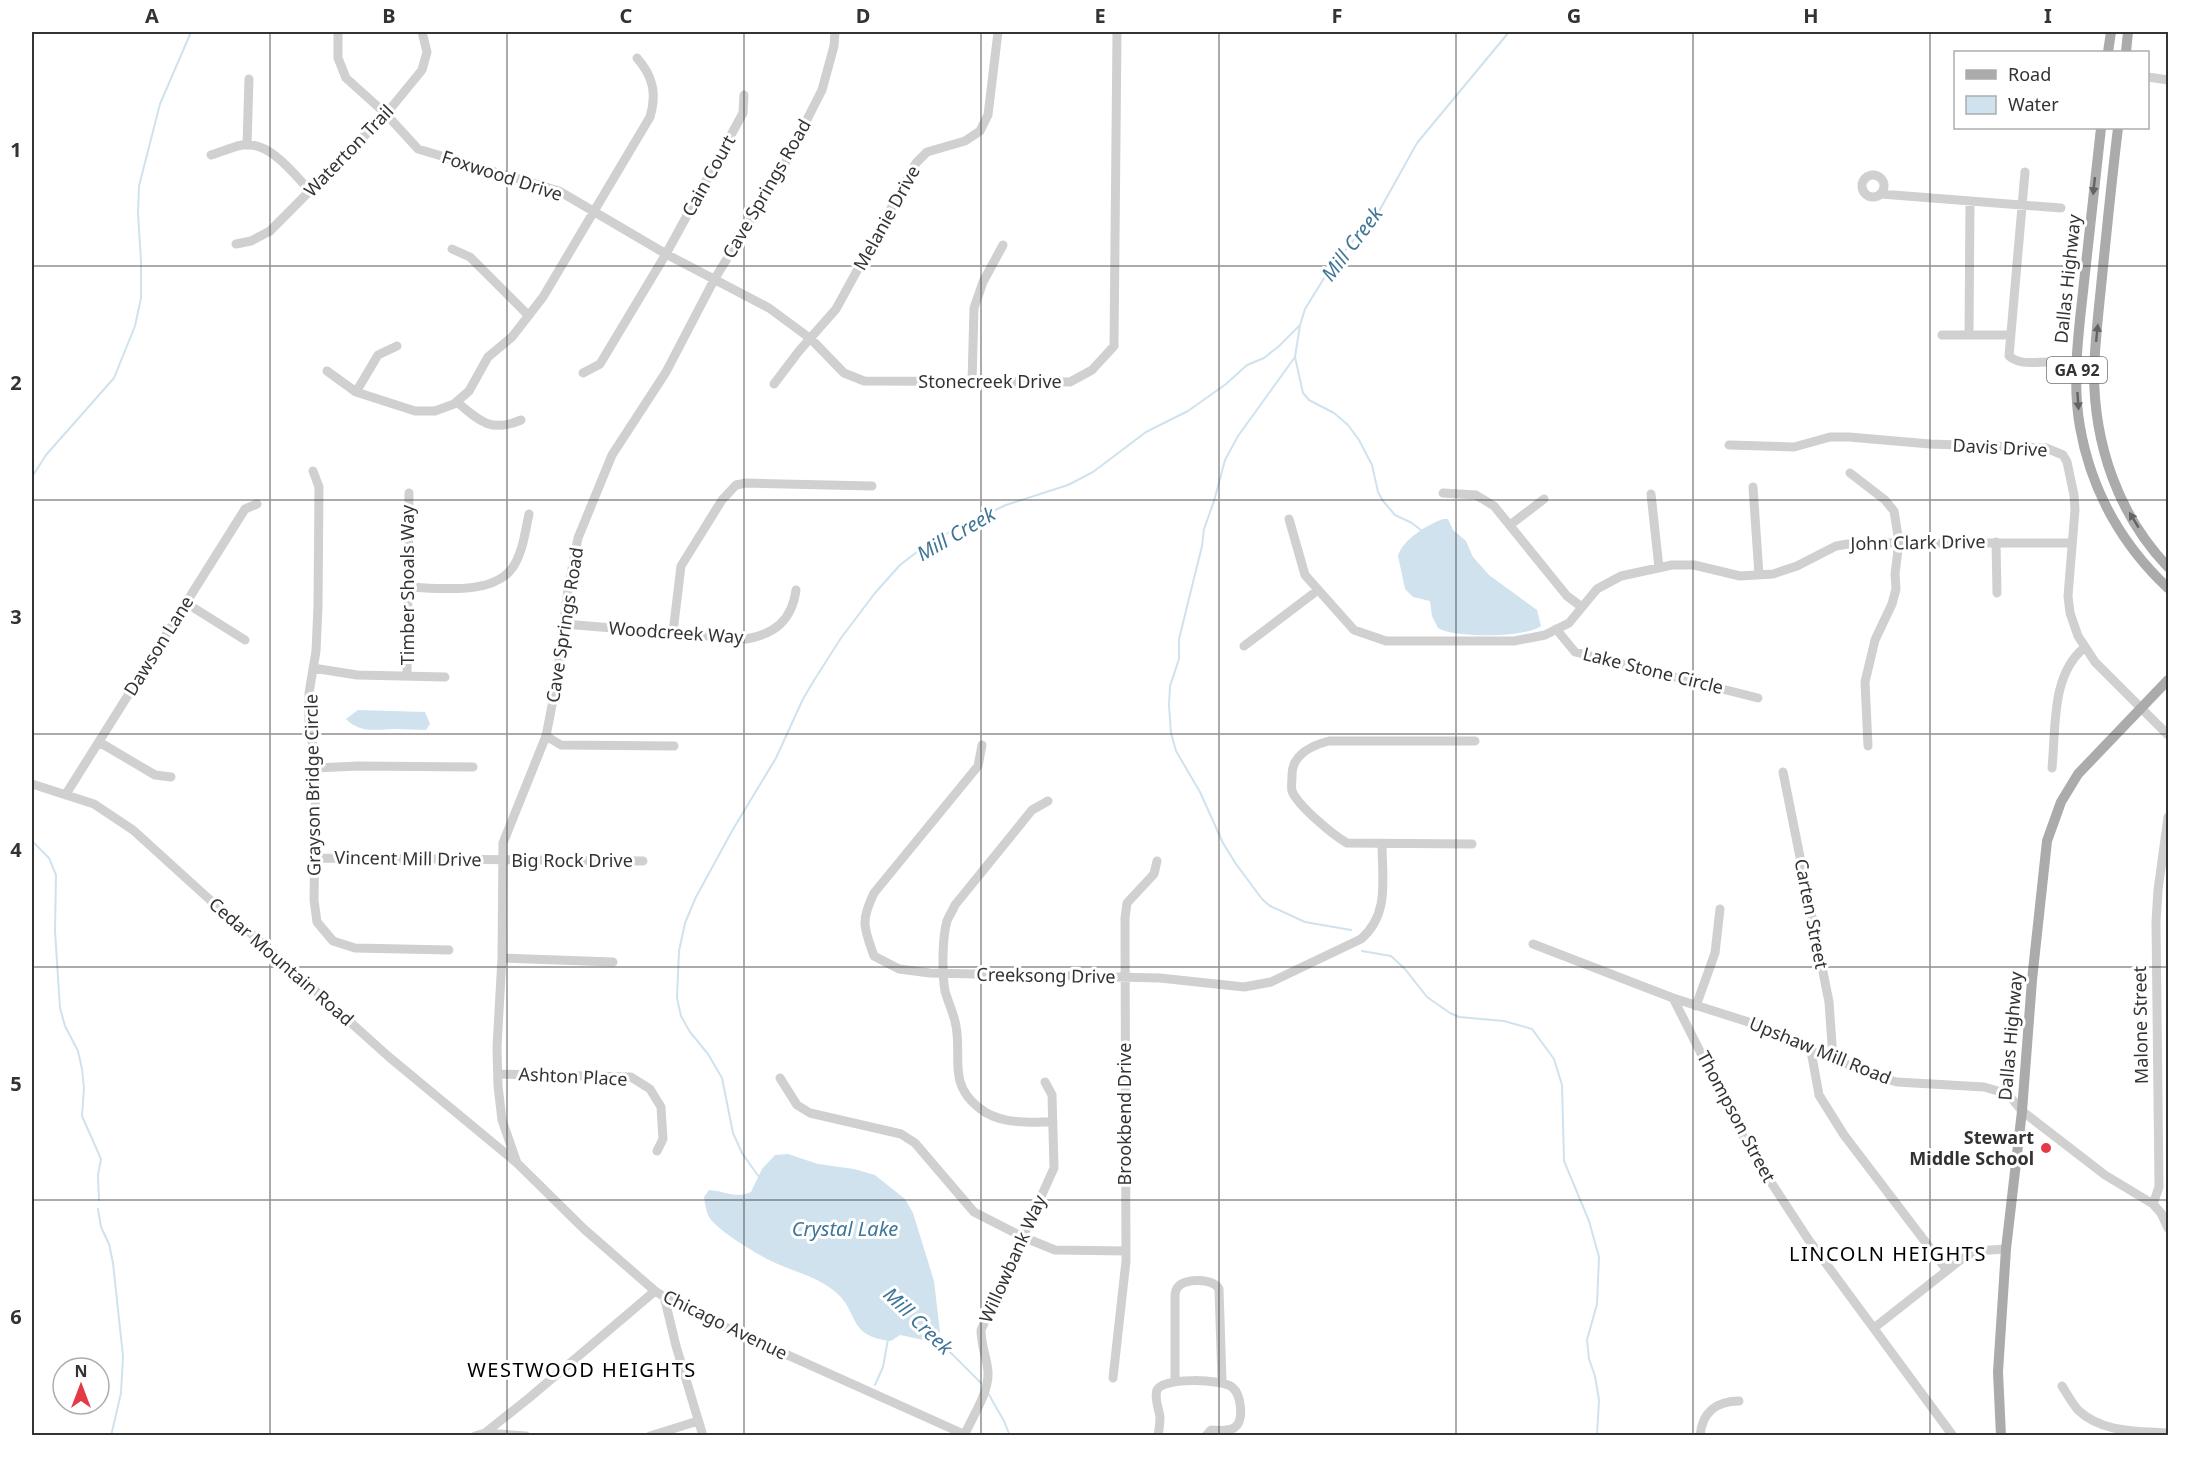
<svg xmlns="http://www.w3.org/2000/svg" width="2200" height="1467" viewBox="0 0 2200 1467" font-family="'Noto Sans',sans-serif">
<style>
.water{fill:#cfe2ee}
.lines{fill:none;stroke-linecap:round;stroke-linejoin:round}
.stream{stroke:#cfe2ee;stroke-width:2}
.minor{stroke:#d0d0d0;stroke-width:9}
.major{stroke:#ababab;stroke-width:10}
.oneway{fill:#636363}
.grid{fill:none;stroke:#333;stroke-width:1.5;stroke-opacity:0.55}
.poi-dot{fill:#e63946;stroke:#fff;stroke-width:2}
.labels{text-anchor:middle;stroke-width:6;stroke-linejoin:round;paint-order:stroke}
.shield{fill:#fff;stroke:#707070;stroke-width:1.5}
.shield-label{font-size:16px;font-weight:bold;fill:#333}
.street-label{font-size:18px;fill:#333;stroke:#fff}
.poi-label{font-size:18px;font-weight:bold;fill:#333;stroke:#fff;text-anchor:end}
.water-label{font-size:20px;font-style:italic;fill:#3f7597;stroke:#fff}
.neighbourhood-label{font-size:20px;letter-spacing:1.5px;fill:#000;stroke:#fff}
.neatline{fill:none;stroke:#333;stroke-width:2}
.grid-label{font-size:20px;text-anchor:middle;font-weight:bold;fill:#333}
</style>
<rect width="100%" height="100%" fill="#fff"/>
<path class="water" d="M1443 519H1448L1453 530 1466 541 1473 557 1489 575 1537 610 1541 626C1526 638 1453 638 1438 628L1432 616 1430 601 1413 597 1405 589 1398 556C1403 539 1427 525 1443 519Z
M358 710 425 712 430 724 426 730C416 730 406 729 396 729 377 729 360 734 346 719Z
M788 1154 818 1164 854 1169 875 1175 905 1199 913 1213 934 1281 940 1332 933 1342 900 1335 891 1341C845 1336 861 1311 833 1290 814 1275 791 1271 771 1261 757 1254 714 1229 708 1215 706 1210 705 1203 704 1197L709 1190C725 1191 736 1199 751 1192L762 1169 775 1155Z"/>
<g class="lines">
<path class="stream" d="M1295 357 1238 436 1225 460 1214 501 1204 529 1202 546 1179 639V659L1170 686 1169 705 1171 733 1176 751 1200 792 1223 843 1236 864 1262 899 1270 906 1305 922 1351 930
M32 477 46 455 114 378 135 326 141 298V261L138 214 139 186 160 104 191 32
M1422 531 1412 523 1395 515 1383 501 1378 492 1372 465 1359 440 1348 425 1334 413 1309 400 1303 393 1295 357 1300 325 1305 309 1326 275 1366 224 1378 213 1417 143 1509 32
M32 841 49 858 56 875 55 931 60 1008 65 1026 78 1051 82 1069 84 1088 82 1116 101 1159 98 1175 99 1200
M1362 951 1391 956 1405 969 1427 997 1450 1013 1459 1017 1504 1021 1532 1029 1554 1059 1562 1085 1564 1161 1589 1221 1599 1257 1597 1304 1587 1340 1589 1359 1595 1376 1599 1400 1597 1436
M759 1177 742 1153 733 1133 722 1078 708 1054 690 1032 681 1016 677 998 679 951 685 923 696 897 732 831 776 758 803 699 813 682 841 638 875 593 900 565 922 548 955 529 1006 505 1068 485 1093 472 1146 432 1188 411 1226 384 1247 365 1264 358 1279 346 1300 325
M98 1209 101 1227 109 1244 113 1263 123 1356 121 1393 111 1436
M935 1337 981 1383
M875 1385 883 1367 888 1339
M988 1393 1004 1421 1010 1436"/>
<path class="minor" d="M338 32V58L346 78 386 114 418 149 559 191 666 254 769 308 811 339 844 373 864 381 1070 382 1092 370 1114 346 1117 32
M2148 77 2168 80
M247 145 249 79
M211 155C221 152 232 147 242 145 270 141 293 173 310 191
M2025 172 2009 356C2028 373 2063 348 2077 377
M1862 186a11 11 0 1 1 22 0a11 11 0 1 1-22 0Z
M1881 194 2061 208
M236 244 251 241 270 231 386 114 422 70 427 52 422 32
M452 249 470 257 528 315
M1942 335H2010
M1969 335 1970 201
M327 371 356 392 415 411H435L454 404 469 391 488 357 512 337 543 297 650 117C657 94 653 76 637 58
M583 373 600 364 666 254 743 113 744 95
M972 382 974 308 983 282 1003 245
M774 384 799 351 836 309 916 163 927 152 965 141 980 131 988 115 998 32
M356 392 378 355 397 346
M457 402C479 421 491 433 521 420
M1729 445 1794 447 1830 437H1849L1930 444 2046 448 2063 455 2067 462 2074 495 2075 510 2068 596 2070 613 2078 636 2095 662 2168 735
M313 471 319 487 318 606 316 651 309 693V721L316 768 314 900 317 922 333 941 355 948 449 950
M1850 473 1885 500 1894 511 1899 542 1895 574 1896 589 1892 604 1875 640 1865 682 1868 746
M1753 487 1759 575
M1443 493 1476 495 1494 506 1567 596 1582 607
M1651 494 1659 568
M1289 519 1305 575 1354 630 1386 641H1514L1545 635 1569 623 1597 589 1621 576 1672 565H1694L1740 576 1773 574 1797 566 1836 546 1854 543H2071
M1510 525 1544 499
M1996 542 1997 593
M408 587C439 588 494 596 513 567 523 552 525 532 529 514
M186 603 245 640
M564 624 746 639C775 634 792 620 796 590
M1556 629 1575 652 1758 698
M673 632 681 566 722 500 736 485 746 483 872 486
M1244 646 1318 590
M313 668 357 675 445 677
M407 676 409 493
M546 736 561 745 674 746
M99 742 155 775 171 777
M982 745 978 766 874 893C860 922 864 928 874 956L899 969 930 973 1160 978 1244 987 1271 982 1361 939C1390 914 1382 879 1382 844
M316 768 358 766 473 767
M2052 768C2056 728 2051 675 2084 648
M1783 772 1829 1002 1833 1058
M32 784 94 804 133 830 209 899 260 941 389 1057 517 1163 584 1229 655 1291 676 1304 714 1322 968 1436
M66 794 245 509 257 504
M1048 801 1032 810 955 905C953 910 949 916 947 921 942 938 942 974 945 991 948 1002 954 1014 956 1026 962 1057 948 1083 978 1107 999 1125 1027 1122 1053 1122
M1472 844 1347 843C1333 835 1298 806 1292 791 1291 787 1292 781 1292 777 1291 755 1310 746 1329 741H1475
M316 858 643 861
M1533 944 1673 998 1761 1026 1811 1051 1833 1058 1871 1075 1897 1082 1984 1087 2008 1094 2022 1111 2105 1175 2153 1204 2161 1213 2168 1228
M502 958 613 962
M1673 998 1750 1150 1808 1239 1953 1436
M1696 1006 1715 953 1720 909
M1811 1051 1819 1095 1844 1135 1946 1269
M498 1074 631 1077 650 1089 661 1107 663 1139 657 1151
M780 1078 797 1105 810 1113 901 1134 915 1143 974 1212 1023 1237 1055 1250 1126 1251
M517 1163 502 1120 498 1086 497 1047 502 958 503 843 546 736 556 685 568 589 578 538 612 455 666 372 714 280 784 165 822 90 834 46 835 32
M2153 1204 2159 1187 2156 922 2158 890 2168 817
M664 1296 676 1346 703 1436
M1874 1328 1959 1261 1975 1251 2006 1249
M1113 1378 1126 1261 1125 918 1127 903 1154 874 1157 861
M1175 1381V1297C1175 1294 1176 1289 1178 1287 1184 1278 1213 1278 1219 1289L1222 1381
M2062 1386C2067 1394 2072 1403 2078 1410 2102 1433 2138 1431 2168 1433
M485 1433 526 1436
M965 1434C973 1415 989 1393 988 1372 987 1358 981 1346 981 1330L1054 1168 1052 1095 1045 1082
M475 1436 485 1433 529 1398 655 1291
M650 1436 698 1421
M1158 1436C1159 1430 1160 1423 1160 1417 1159 1409 1154 1398 1157 1390 1163 1377 1222 1379 1232 1387 1241 1394 1245 1421 1234 1428 1227 1432 1218 1430 1211 1430L1206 1436
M1700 1436C1702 1412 1717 1401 1739 1401"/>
<path class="major" d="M2108 52 2111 32
M2126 52 2128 32
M2101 128C2096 176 2090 224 2085 273 2080 323 2071 377 2080 427 2091 490 2122 545 2168 588
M2118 128C2112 177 2107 227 2102 277 2099 308 2095 340 2094 372 2094 444 2118 515 2168 567
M2001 1436 1998 1372 2006 1249 2022 1111 2032 980 2047 841 2061 802 2078 774 2168 680"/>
</g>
<defs><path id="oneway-solid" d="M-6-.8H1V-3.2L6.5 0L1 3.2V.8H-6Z" transform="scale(1.5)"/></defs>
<g class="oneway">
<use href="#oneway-solid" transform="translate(2094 186) rotate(96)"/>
<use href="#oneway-solid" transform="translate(2097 333) rotate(-84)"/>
<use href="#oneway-solid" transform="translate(2078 401) rotate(86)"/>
<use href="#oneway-solid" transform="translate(2134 520) rotate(-121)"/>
</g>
<path class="grid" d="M270 32V1436M507 32V1436M744 32V1436M981 32V1436M1219 32V1436M1456 32V1436M1693 32V1436M1930 32V1436M32 266H2168M32 500H2168M32 734H2168M32 967H2168M32 1200H2168"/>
<circle class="poi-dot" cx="2046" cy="1148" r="6"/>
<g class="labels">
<rect class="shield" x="2047" y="357" width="60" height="26" rx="4.5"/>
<g class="shield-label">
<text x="2077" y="376">GA 92</text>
</g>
<g class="street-label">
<text transform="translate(349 151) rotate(-46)" y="6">Waterton Trail</text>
<text transform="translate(502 176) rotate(18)" y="6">Foxwood Drive</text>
<text transform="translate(709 176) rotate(-61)" y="6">Cain Court</text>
<text transform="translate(767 189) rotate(-60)" y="6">Cave Springs Road</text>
<text transform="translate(887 218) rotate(-61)" y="6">Melanie Drive</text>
<text transform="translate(2068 279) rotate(-84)" y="6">Dallas Highway</text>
<text x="990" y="388">Stonecreek Drive</text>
<text transform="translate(2000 448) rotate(3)" y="6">Davis Drive</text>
<text transform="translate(1918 543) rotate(-1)" y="6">John Clark Drive</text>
<text transform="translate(408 585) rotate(-90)" y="6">Timber Shoals Way</text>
<text transform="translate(565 625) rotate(-81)" y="6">Cave Springs Road</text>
<text transform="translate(676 633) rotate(4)" y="6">Woodcreek Way</text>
<text transform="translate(159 646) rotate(-58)" y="6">Dawson Lane</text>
<text transform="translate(1653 671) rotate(14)" y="6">Lake Stone Circle</text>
<text transform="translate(313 785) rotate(-91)" y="6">Grayson Bridge Circle</text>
<text transform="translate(408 859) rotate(1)" y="6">Vincent Mill Drive</text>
<text x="572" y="867">Big Rock Drive</text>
<text transform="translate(1811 914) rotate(79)" y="6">Carten Street</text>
<text transform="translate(281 962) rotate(41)" y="6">Cedar Mountain Road</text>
<text transform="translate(1046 976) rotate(1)" y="6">Creeksong Drive</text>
<text transform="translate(2141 1025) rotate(-91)" y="6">Malone Street</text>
<text transform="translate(2011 1036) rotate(-85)" y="6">Dallas Highway</text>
<text transform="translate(1820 1051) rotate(22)" y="6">Upshaw Mill Road</text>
<text transform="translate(573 1077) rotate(3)" y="6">Ashton Place</text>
<text transform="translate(1125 1114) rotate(-90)" y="6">Brookbend Drive</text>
<text transform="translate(1736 1117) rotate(62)" y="6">Thompson Street</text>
<text transform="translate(1013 1259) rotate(-66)" y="6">Willowbank Way</text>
<text transform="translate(725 1325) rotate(26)" y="6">Chicago Avenue</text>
</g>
<g class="poi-label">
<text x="2034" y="1144">Stewart<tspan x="2034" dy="21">Middle School</tspan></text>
</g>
<g class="water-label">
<text transform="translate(1352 244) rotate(-53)" y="7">Mill Creek</text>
<text transform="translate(956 534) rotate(-30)" y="7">Mill Creek</text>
<text x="845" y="1236">Crystal Lake</text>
<text transform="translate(918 1321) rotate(44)" y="7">Mill Creek</text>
</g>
<g class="neighbourhood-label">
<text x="1888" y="1261">LINCOLN HEIGHTS</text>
<text x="582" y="1377">WESTWOOD HEIGHTS</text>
</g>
</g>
<rect width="2200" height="1467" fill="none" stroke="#ffffff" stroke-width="66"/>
<rect x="1954" y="51" width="195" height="78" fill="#ffffff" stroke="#adadad" stroke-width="1.5"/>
<rect x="1966" y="70" width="30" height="9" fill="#ababab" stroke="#adadad" stroke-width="1.5"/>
<text x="2008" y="81" font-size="18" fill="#333333">Road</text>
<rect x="1966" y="96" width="30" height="18" fill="#cfe2ee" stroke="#adadad" stroke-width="1.5"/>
<text x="2008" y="111" font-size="18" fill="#333333">Water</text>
<g transform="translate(81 1386)"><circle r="28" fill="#ffffff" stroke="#adadad" stroke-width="1.5"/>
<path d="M0-4.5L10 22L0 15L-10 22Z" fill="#e63946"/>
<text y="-9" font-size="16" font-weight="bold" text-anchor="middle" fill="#333333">N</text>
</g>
<rect x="33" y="33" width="2134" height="1401" class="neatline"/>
<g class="grid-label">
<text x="152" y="23">A</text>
<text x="389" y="23">B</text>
<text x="626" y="23">C</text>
<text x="863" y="23">D</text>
<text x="1100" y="23">E</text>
<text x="1337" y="23">F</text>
<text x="1574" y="23">G</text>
<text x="1811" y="23">H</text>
<text x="2048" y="23">I</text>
<text x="16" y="157">1</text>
<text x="16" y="390">2</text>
<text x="16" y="624">3</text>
<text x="16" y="857">4</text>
<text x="16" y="1091">5</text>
<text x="16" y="1324">6</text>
</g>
</svg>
